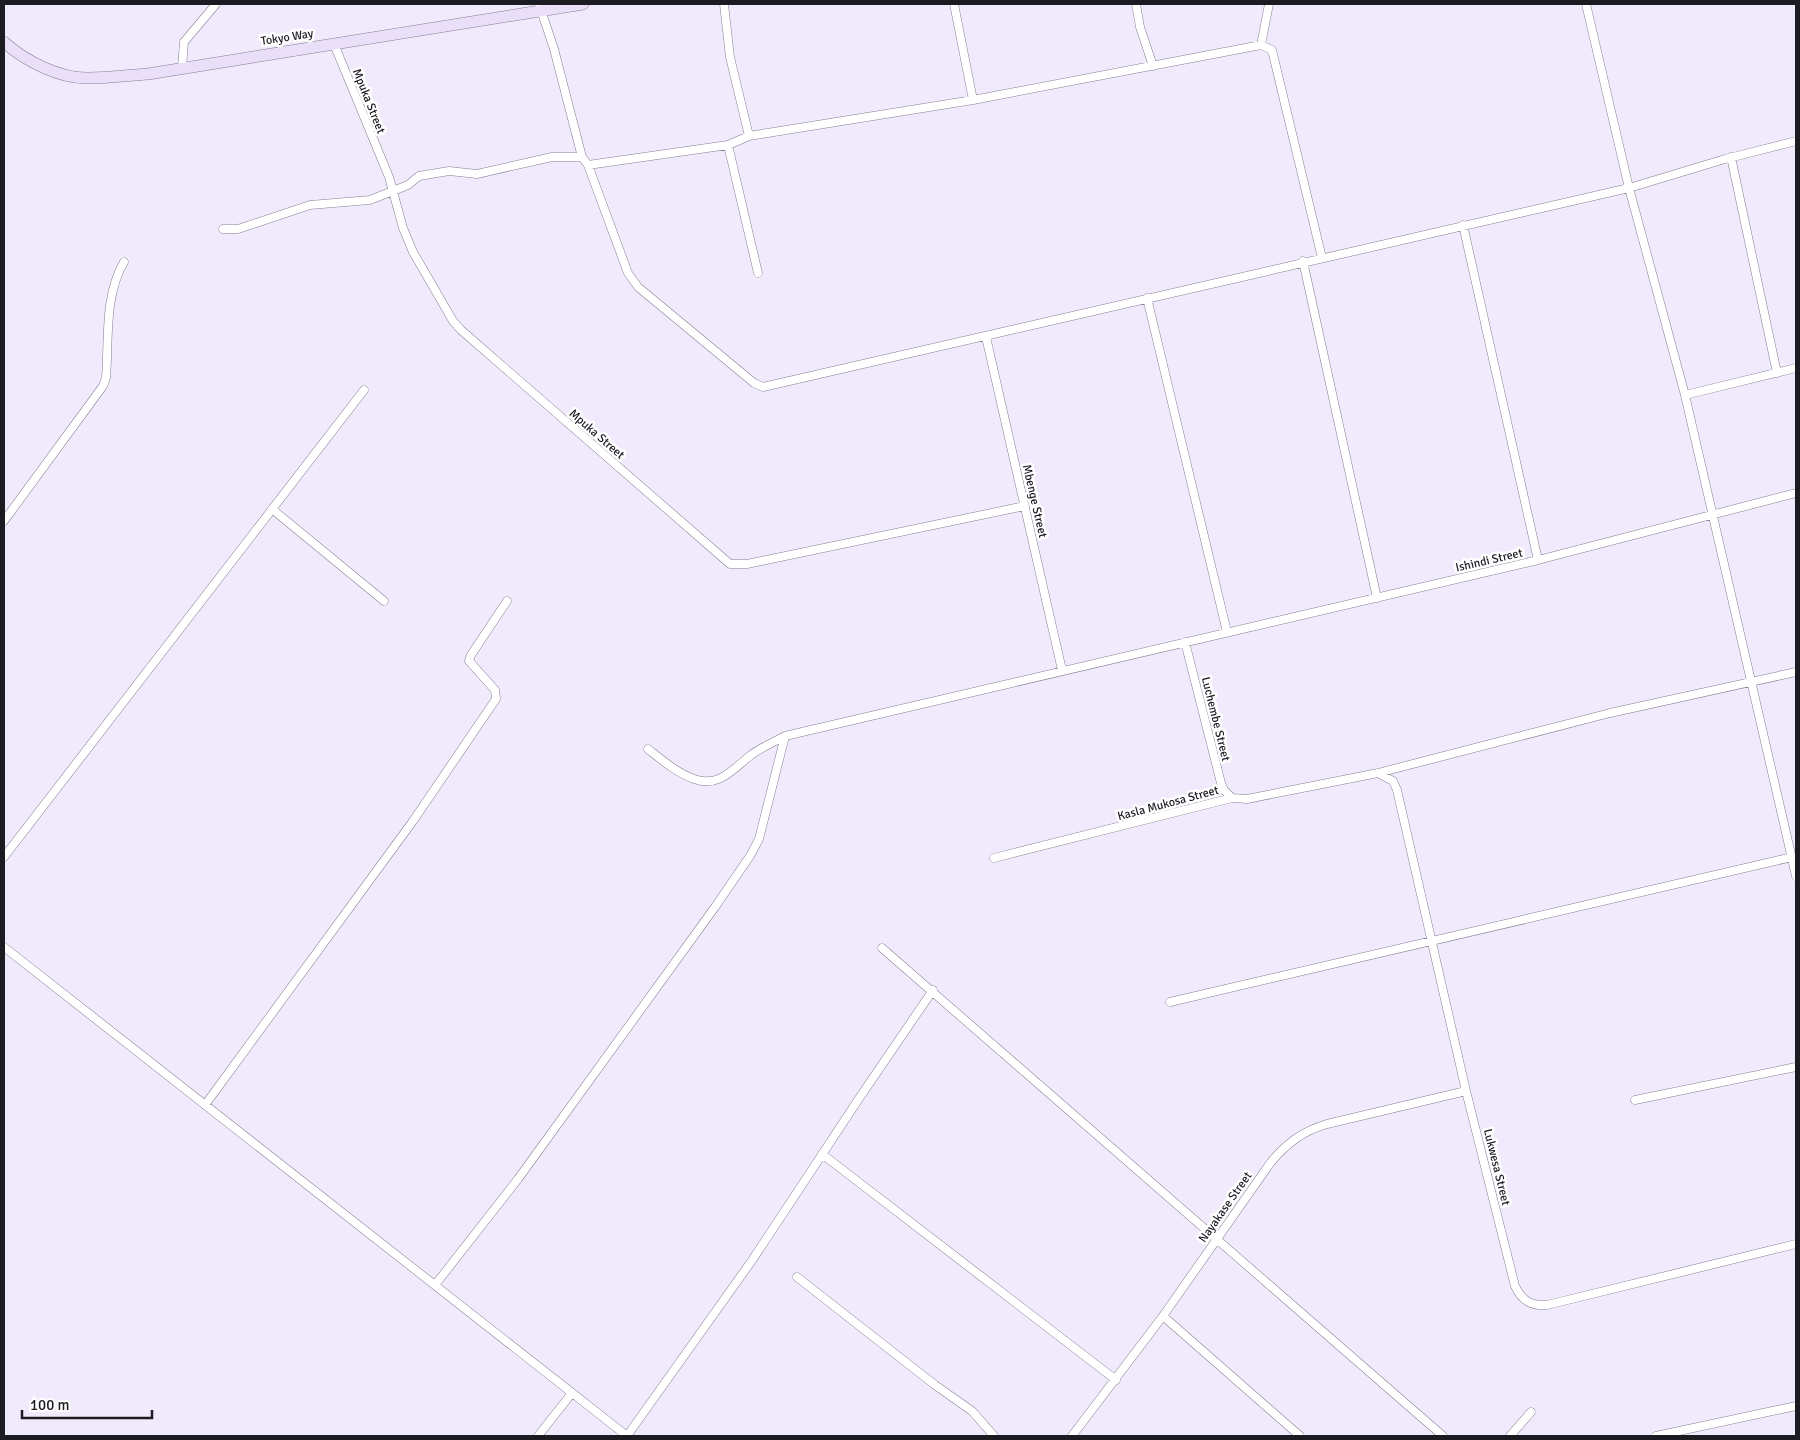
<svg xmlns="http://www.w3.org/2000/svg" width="1800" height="1440" viewBox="0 0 1800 1440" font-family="Signika,sans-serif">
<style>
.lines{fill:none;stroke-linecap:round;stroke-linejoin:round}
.street-casing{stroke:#847e8f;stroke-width:9}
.secondary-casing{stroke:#847e8f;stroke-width:12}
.street{stroke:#fff;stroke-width:8}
.secondary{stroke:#eadff9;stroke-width:11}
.labels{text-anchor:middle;stroke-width:5;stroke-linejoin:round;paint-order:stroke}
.street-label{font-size:12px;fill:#1d1b22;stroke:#fff}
</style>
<rect width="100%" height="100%" fill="#f1eafd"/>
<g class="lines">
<defs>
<path id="street" d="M539 4 554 49 582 157 588 165 628 273 638 287 754 383 763 387 1629 188 1725 159 1796 141
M724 4 730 57 749 136
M954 4 973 100
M1136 4 1140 27 1153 66
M1586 4 1629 188 1685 395 1796 876
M334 44 389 177 403 228 413 252 453 321 461 330 730 564H747L1025 506
M1261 45 1269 4
M182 68 184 42 216 4
M728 145 758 273
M1731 157 1777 373
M588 165 728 145 749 136 973 100 1261 45 1272 50 1322 258
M1463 225 1538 560
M223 229H238L310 205 370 200 408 185 419 176 449 171 477 174 552 157H582
M1303 261 1377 598
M1147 298 1227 632
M986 337 1062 670
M1685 395 1796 368
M272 509 384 601
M4 521 103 386 106 378C109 340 104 296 124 262
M1185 642 1221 783 1224 790 1232 798
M648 749C662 760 677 773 694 779 719 788 733 769 751 755 762 747 774 742 785 736
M1378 773 1393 781 1397 790 1466 1091 1515 1286C1522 1301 1531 1306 1547 1305L1796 1244
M4 857 364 390
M994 858 1232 798 1247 799 1378 773 1610 713 1796 672
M4 947 627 1436
M882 948 1443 1436
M1170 1002 1792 857
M1635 1100 1796 1067
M205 1105 413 821 496 699 495 690 469 661 471 655 507 601
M822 1154 1116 1380
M797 1277 935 1385 972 1411 994 1436
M435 1285 518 1179 715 907 750 856 759 839 785 736 1538 560 1796 493
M1163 1316 1300 1436
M538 1436 572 1393
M627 1436 753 1259 860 1097 933 990
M1072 1436 1163 1316 1271 1162C1287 1143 1303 1131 1327 1124L1466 1091
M1510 1436 1531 1412
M1656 1436 1796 1406"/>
<path id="secondary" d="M4 42C25 61 60 79 89 78 109 78 129 75 148 74L583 4"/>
</defs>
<use href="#street" class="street-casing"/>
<use href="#secondary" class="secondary-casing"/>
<use href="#street" class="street"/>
<use href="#secondary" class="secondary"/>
</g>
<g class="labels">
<g class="street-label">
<text transform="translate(287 37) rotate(-9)" y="4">Tokyo Way</text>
<text transform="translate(369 101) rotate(68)" y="4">Mpuka Street</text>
<text transform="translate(597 434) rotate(41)" y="4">Mpuka Street</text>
<text transform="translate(1035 501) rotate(77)" y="4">Mbenge Street</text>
<text transform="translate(1489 560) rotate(-13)" y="4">Ishindi Street</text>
<text transform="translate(1216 719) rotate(76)" y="4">Luchembe Street</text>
<text transform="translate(1168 803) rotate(-15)" y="4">Kasla Mukosa Street</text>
<text transform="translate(1497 1167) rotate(76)" y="4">Lukwesa Street</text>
<text transform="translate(1225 1207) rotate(-55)" y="4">Nayakase Street</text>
</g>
</g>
<rect width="1800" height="1440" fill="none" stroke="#1d1b22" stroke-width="10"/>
<path d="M22 1410v8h130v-8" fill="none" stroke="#1d1b22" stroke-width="2.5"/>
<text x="30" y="1410" font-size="15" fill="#1d1b22" stroke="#ffffff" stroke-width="4" paint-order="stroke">100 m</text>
</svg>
